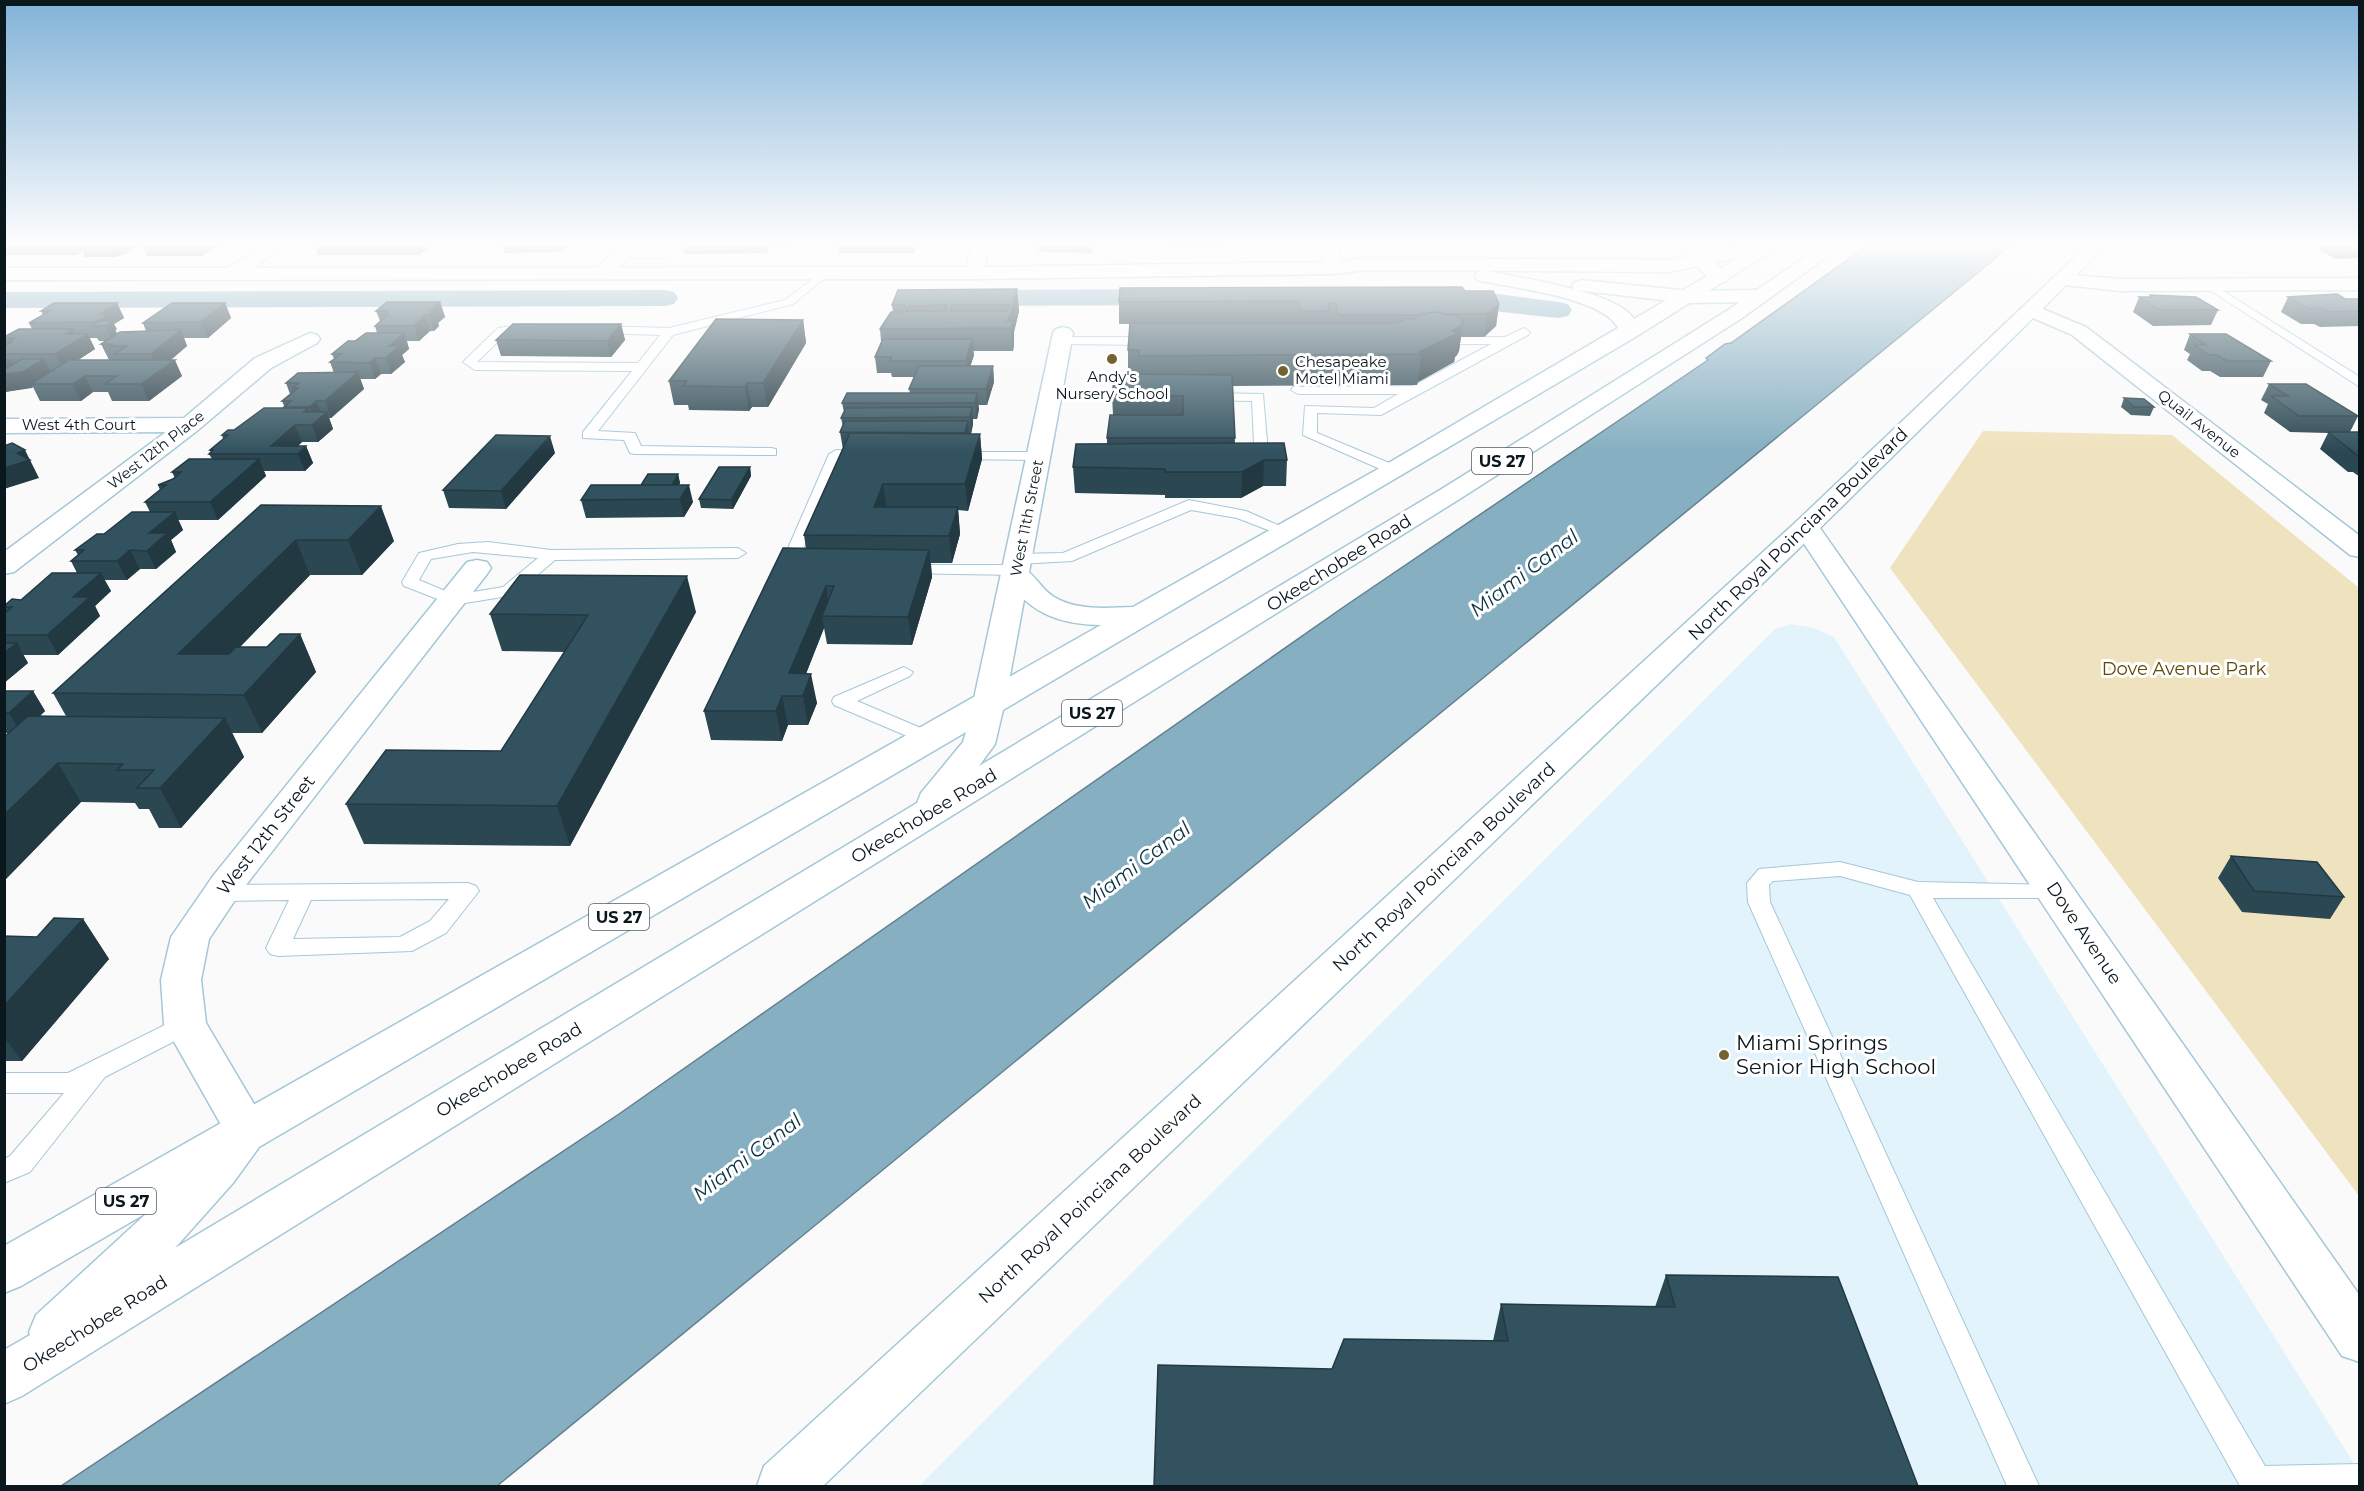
<svg xmlns="http://www.w3.org/2000/svg" width="2364" height="1491" viewBox="0 0 2364 1491" font-family="Montserrat,sans-serif">
<style>
.built{fill:#e2f3fb}
.green{fill:#efe2be}
.water{fill:#86afc1;stroke:#618190;stroke-width:1.5}
.lines{fill:none;stroke-linecap:round;stroke-linejoin:round}
.canal{fill:#86afc1;fill-rule:evenodd}
.lane-casing{stroke:#a4c7d7;stroke-width:2}
.street-casing{stroke:#a4c7d7;stroke-width:3}
.secondary-casing{stroke:#a4c7d7;stroke-width:3}
.primary-casing{stroke:#a4c7d7;stroke-width:3}
.highway-casing{stroke:#a4c7d7;stroke-width:3}
.lane{fill:#fff;fill-rule:evenodd}
.street{fill:#fff;fill-rule:evenodd}
.secondary{fill:#fff;fill-rule:evenodd}
.primary{fill:#fff;fill-rule:evenodd}
.highway{fill:#fff;fill-rule:evenodd}
.wall{fill:#2b4752;fill-rule:evenodd}
.shaded-wall{fill:#233942}
.building{fill:#32525f;stroke:#233942;stroke-width:1.5;fill-rule:evenodd}
.poi-dot{fill:#746331;stroke:#fff;stroke-width:2}
.labels{text-anchor:middle;stroke-width:6;stroke-linejoin:round;paint-order:stroke}
.far-poi-label{font-size:15px;fill:#0a171d;stroke:#fff;text-anchor:start}
.far-street-label{font-size:15px;fill:#0a171d;stroke:#fff}
.shield{fill:#fff;stroke:#545d61;stroke-width:1.5}
.shield-label{font-size:16px;font-weight:bold;fill:#0a171d}
.street-label{font-size:18px;fill:#0a171d;stroke:#fff}
.park-label{font-size:18px;fill:#5b4907;stroke:#fff}
.water-label{font-size:20px;font-style:italic;fill:#0c3240;stroke:#fff}
.near-poi-label{font-size:21px;fill:#0a171d;stroke:#fff;text-anchor:start}
</style>
<rect width="100%" height="100%" fill="#fafafa"/>
<path class="built" d="M1791 624 1814 628 1834 637 2360 1473 2359 1486H919L1775 629Z"/>
<path class="green" d="M1983 431 2172 435 2359 588V1196L1890 568Z"/>
<path class="water" d="M1871 243H2014L497 1486H61L619 1114 1345 606 1708 360 1706 358 1725 344 1731 343Z"/>
<g class="lines">
<path class="canal" d="M1180 289 1189 291 1193 297 1189 303 1180 305 955 306 946 304 942 298 946 292 955 290Z
M665 290 674 292 678 298 674 304 665 306 4 308V292Z
M1435 290 1483 292 1558 302 1568 304 1572 310 1568 316 1558 318 1426 304 1422 298 1426 292Z"/>
<defs>
<path id="lane" d="M672 243H683L668 258H621L616 255 621 252H665Z
M1279 243 1274 246 1164 247 1159 244Z
M824 270 828 271V275L793 304 673 335 598 431 635 433 641 446 771 448 776 449V455L635 454 630 453 624 440 583 438V432L632 371 475 370 463 362 498 328 531 324 537 328 535 331 506 334 477 362 638 363 660 335 597 333 593 332V326L669 328 785 300Z
M2209 282 2360 377V387L2205 287 2203 285Z
M1524 328 1530 332 1528 335 1381 415 1317 413V433L1399 467 1401 470 1399 473H1389L1303 435 1305 406 1374 408 1398 394H1298L1291 390 1293 387 1413 386 1491 344H1433L1427 340 1429 337H1505Z
M1062 337H1155L1161 341 1155 345 1058 344 1056 341Z
M1051 391 1138 392 1145 396 1138 400 1046 398 1044 395Z
M1207 393 1263 394 1269 465 1267 468 1262 469 1255 465 1252 401 1202 400V394Z
M836 450 865 451 872 455 865 459 841 458 796 566 798 569 790 574 781 572 779 569 829 454Z
M954 452H1039L1046 456 1039 460 949 459 947 456 949 453Z
M1189 500 1246 511 1294 532 1286 537 1237 518 1191 510 1072 561 1019 564 1011 559 1019 554 1063 553Z
M488 542 551 550 738 548 746 553 738 558 555 560 514 595 453 605 404 586 402 582 419 553 458 544ZM473 552 538 558 503 587 455 595 419 580 431 559Z
M906 565H1016L1024 570 1016 575 900 573 898 570Z
M904 667 913 672 910 676 857 701 935 734 938 738 935 742H921L834 705 832 701 834 697Z
M1840 862 1918 882 2063 885 2066 890 2063 895 2055 898H1933L2265 1466 2360 1464V1486H2240L1910 895 1840 876 1773 881 1769 885 1770 902 2039 1486H2007L1748 902 1747 883 1759 869Z
M468 883 476 886 479 891 446 933 412 951 278 956 270 954 266 948 289 900 221 901 213 898 210 893 213 888 221 885ZM449 899 430 921 400 937 293 939 311 900Z
M185 1015 194 1017 197 1024 194 1031 105 1077 30 1172 4 1183V1159L10 1156 64 1093H4V1073H68Z"/>
<path id="street" d="M268 243H289L237 279H223L221 275 223 271Z
M621 243H640L610 278H596L594 274 596 270Z
M973 243H991L982 273 973 279 964 273Z
M1318 243H1336L1344 268 1342 272H1328Z
M2063 274 2120 279 2360 278V290L2120 291 2056 284 2054 280Z
M2031 304 2086 327 2360 536V557L2350 555 2072 335 2024 314 2021 310 2024 306Z
M1063 327 1070 329 1073 333 1005 703 1000 710 989 713 978 710 973 703 1053 333 1056 329Z
M310 333 317 335 320 339 317 343 271 368 198 430 14 572 4 574V552L166 432 4 433V419L184 418 255 358Z
M1806 519 1815 521 2360 1296V1362L2342 1356 1793 527 1797 521Z
M477 560 487 562 491 568 487 574 239 894 209 939 201 980 206 1023 270 1131 264 1144 248 1149 232 1144 164 1024 161 980 171 937 213 876 467 562Z"/>
<path id="secondary" d="M1676 243H1695L1726 274 1728 278 1726 282H1712Z
M2090 243H2109L1815 533 823 1486H757L764 1466 1797 521Z"/>
<path id="primary" d="M1757 243 1783 245 1774 250 1669 272 1364 270 1335 274 973 279 4 280V268L973 267 1335 262 1364 258 1669 260Z
M1582 280 1689 291 1758 290 1768 296 1758 302 1689 303 1575 290 1572 286 1575 282Z"/>
<path id="highway" d="M1763 243H1785L1637 336 1003 710 995 744 979 766 1440 490 1728 310 1825 243H1846L1742 318 1458 500 22 1396 4 1404V1350L30 1335 29 1332 36 1315 148 1212 21 1286 4 1293V1246L1101 625C1055 624 1029 612 1002 574L1006 568C1032 562 1035 585 1054 597 1077 611 1107 608 1133 607L1385 465 1618 328C1603 297 1511 288 1477 280L1475 276 1477 272 1484 270C1517 278 1618 291 1634 319ZM966 732 963 742 921 793 917 803 175 1248 233 1183 259 1147Z"/>
</defs>
<use href="#lane" class="lane-casing"/>
<use href="#street" class="street-casing"/>
<use href="#secondary" class="secondary-casing"/>
<use href="#primary" class="primary-casing"/>
<use href="#highway" class="highway-casing"/>
<use href="#lane" class="lane"/>
<use href="#street" class="street"/>
<use href="#secondary" class="secondary"/>
<use href="#primary" class="primary"/>
<use href="#highway" class="highway"/>
</g>
<path class="wall" d="M4 243H54V244L56 243H141V244L125 254 114 257H85L83 251 76 255H50V254L48 255H4Z
M141 243H223L202 256H147Z
M314 243H434L419 255H318Z
M505 243H572L562 252 504 253 502 246Z
M682 243H772L766 253 685 254Z
M775 243H795L793 247H776Z
M838 243H918L914 253H839Z
M1038 243H1093L1092 253 1039 252Z
M2317 243H2360V258L2336 259 2319 250 2321 245Z
M1017 289 1019 311 1014 332V344L1013 351H973L974 355 970 366H993L994 382 987 405H978L979 409 977 419H973V424L971 434H980L982 459 968 511 958 510 960 534 952 563H931L932 577 912 645 827 644 824 628 806 674 817 703 808 725H788L782 741 711 740 704 711 806 549 804 535 843 449 840 432 843 427 841 418 844 412 842 403 910 393 909 389 914 377H892L891 373H877L875 357 881 342 880 329 893 312 892 305Z
M1465 291 1499 304 1496 326 1484 337H1461L1459 351 1457 355 1455 357 1454 362 1418 382 1417 385 1233 386 1235 444 1287 460 1286 486H1263L1241 498H1165V495L1075 493 1073 467 1107 444V438L1113 415 1112 395 1128 374V350L1130 324H1119V302Z
M2150 295 2218 310 2211 325 2153 326 2133 312 2139 297H2149Z
M2288 297 2360 299V326L2320 327 2314 324H2301L2281 312Z
M440 302 445 317 438 323 439 326 434 331H430L419 341H407L409 349 402 355 405 362 391 374H381L375 379H360L364 389 331 418H329L333 429 318 442H302L298 446H306L313 463 305 471H264L266 476 218 520H178L183 530 171 540 176 552 156 569H140L127 580H104L111 591 95 606 100 616 58 655H23L28 663 4 683V614L6 613 4 611V606L21 600 77 573 71 561 78 555 75 550 104 534 150 512 145 502 160 490 158 485 175 478 172 472 212 459 209 454 211 452 210 450 223 439 222 435 285 408 282 401 290 394 286 383 334 373 330 362 334 359 332 354 355 341 377 333 375 326 380 321 376 311Z
M117 303 124 318 114 324 117 334 146 331 143 323 225 303 231 318 208 338H184L187 346 171 360 182 376 149 401H112L108 392H93L81 401H40L33 387 5 392 4 346 6 345 4 342V337L32 329 29 323 43 315 41 311ZM89 338H97L99 341H107L101 344 109 360H78L95 349Z
M803 320 806 343 768 407H752L749 411 689 410 688 405H674L669 381Z
M621 324 625 340 611 357 501 356 496 340Z
M2190 334 2271 361 2263 377H2220L2210 371H2202L2187 360 2190 354 2184 350Z
M2269 384 2358 416 2350 432H2360V477L2353 472H2348L2320 449 2328 433 2290 432 2264 413 2268 404 2261 400Z
M2124 398 2154 407 2150 416 2131 415 2121 407Z
M555 453 506 509 449 508 443 490Z
M750 467 751 476 733 509 701 508 699 499Z
M678 474 680 483 679 485 693 502 684 517 586 518 581 500 641 485Z
M261 505 394 541 362 575H310L240 647H267L300 634 316 672 262 733H232L244 757 181 828H159L149 809H139L135 803 81 802 4 881V737L8 733H4V691H33L45 711 40 716H66L53 693Z
M696 612 570 846 364 844 346 804 501 751 565 652 502 651 490 614Z
M2231 856 2344 897 2330 919 2242 912 2218 878Z
M83 919 109 959 22 1061H4V936L37 937Z
M1666 1275 1918 1486 1332 1369 1493 1341 1501 1304 1655 1307Z"/>
<path class="shaded-wall" d="M42 243H54L56 247H47L50 254 48 255Z
M82 243H96L82 250 83 251 76 255 73 248Z
M128 243H141V244L125 254 114 257 111 250Z
M197 243H223L202 256Z
M416 243H434L419 255Z
M562 243H572L562 252 561 245Z
M764 243H772L766 253Z
M913 243H918L914 253Z
M1017 289 1019 311 1014 332V344L1013 351 1011 328 1007 321Z
M440 302 445 317 438 323 439 326 434 331 429 315 430 311Z
M117 303 124 318 114 324 117 329 115 330 119 337 112 341 105 326H98L100 314Z
M225 303 231 318 208 338 201 322Z
M1499 304 1496 326 1484 337 1487 314Z
M425 315 430 331 419 341 414 326Z
M803 320 806 343 768 407 763 383Z
M1463 321 1459 351 1457 355 1455 357 1454 362 1418 382 1421 354 1419 352 1452 331Z
M621 324 625 340 611 357 607 341Z
M73 329 78 340 88 334 95 349 63 370 55 354 65 334Z
M181 330 187 346 158 370 151 354Z
M404 333 409 349 402 355 405 362 391 374 386 358 389 346Z
M972 339 974 355 967 377 966 361Z
M375 358 381 374 375 379 370 363Z
M44 359 52 375 31 384 33 387 32 388 5 392 4 364 12 360 18 373Z
M175 360 182 376 149 401 141 384Z
M993 366 994 382 987 405 986 389Z
M358 372 364 389 331 418 325 401Z
M85 376 93 392 81 401 73 384Z
M747 383 752 407 749 411 745 387Z
M977 393 979 409 977 419 975 403Z
M316 401 322 416 327 412 333 429 318 442 312 425 304 412 308 408 314 423 315 422 310 407Z
M972 407 973 424 971 434 970 417Z
M968 421 969 438 966 450 965 433Z
M295 425 302 442 289 454 271 446Z
M980 434 982 459 968 511 965 484Z
M550 436 555 453 506 509 501 491Z
M306 446 313 463 305 471 298 454Z
M25 450 39 478 4 489V468L17 453Z
M259 459 266 476 218 520 210 502Z
M1264 460 1263 486 1241 498 1242 472Z
M750 467 751 476 733 509 731 500Z
M678 474 680 483 672 497 670 488Z
M883 484 887 510 874 507Z
M689 485 693 502 684 517 680 499Z
M381 506 394 541 362 575 348 540Z
M958 507 960 534 952 563 949 536Z
M175 512 183 530 171 540 176 552 156 569 147 551 149 533Z
M296 540 310 575 197 691 178 654Z
M130 550 140 569 127 580 117 561Z
M929 550 932 577 912 645 908 617Z
M101 573 111 591 95 606 100 616 58 655 47 635 73 597Z
M687 576 696 612 570 846 557 806Z
M826 586 830 614 822 616 824 628 797 696 789 673Z
M300 634 316 672 262 733 244 695Z
M17 643 28 663 4 683V653Z
M811 674 817 703 808 725 803 696Z
M33 691 45 711 21 733 9 713Z
M782 696 788 725 782 741 776 711Z
M225 718 244 757 181 828 160 788Z
M58 763 81 802 4 881V815Z
M83 919 109 959 22 1061 4 1037V1006Z"/>
<path class="building" d="M56 243H82L73 248 47 247Z
M95 243H128L122 247 111 250H82Z
M505 243H562L561 245 502 246Z
M2339 243H2360V244L2343 245Z
M1462 287 1465 291H1493L1499 304 1487 314H1447L1435 312 1421 315H1338L1336 303H1328L1330 311H1301L1298 301 1119 302 1120 288Z
M1017 289 1011 313 1007 321H1013L1011 328 880 329 891 312H902L905 305H892L898 290ZM947 305 946 311H906L908 306ZM952 305H1009L1007 311H950Z
M2337 294 2345 299H2360V311L2328 312 2322 308 2308 309 2288 297Z
M2150 295 2196 297 2218 310H2159L2139 297H2152Z
M387 302H440L430 311H434L429 315H425L414 326H375L389 314H384L388 311H376Z
M54 303H117L100 314H110L96 322 29 323 50 311H41Z
M172 303H225L201 322 143 323Z
M1435 312 1457 316 1463 321 1461 326 1452 331 1458 333 1419 352 1421 354 1139 356V350H1128L1130 323H1397L1407 318 1414 320 1418 315Z
M716 319 803 320 763 383H747L745 387 683 386 687 381H669Z
M99 321H112L105 326H91Z
M513 324H621L607 341 496 340Z
M19 329H73L65 334H88L55 354H4V346L12 342H8L15 338H4V337Z
M181 330 151 354H114L127 346H110L112 344H101L120 332Z
M366 333H404L389 346H399L386 358H375L370 363 330 362 341 354H332L348 341H355Z
M2190 334H2226L2271 361H2227L2217 355H2209L2194 345H2206Z
M883 339H972L966 361H890L892 357H875Z
M22 359H44L23 372 4 374V369L7 368Z
M4 360H12L4 364Z
M69 360H175L141 384H105L117 376H85L73 384H31Z
M919 366H993L986 389H909Z
M358 372 325 401H316L310 407H284L291 401H282L298 388H293L299 383H286L298 373Z
M1115 374 1232 375 1235 438H1107L1110 415H1183V396L1112 395Z
M2269 384H2306L2358 416H2299L2271 396H2288Z
M847 393H977L975 403H842Z
M2124 398 2144 399 2154 407H2134Z
M972 407 970 417 841 418 846 408Z
M264 408H308L304 412H327L312 425H295L271 446H306L298 454H209L213 450H210L228 435H222L228 430H234Z
M845 421H968L965 433 840 432Z
M2328 432H2360V455H2357Z
M850 433 980 434 965 484H883L874 507H958L949 536 804 535Z
M496 435 550 436 501 491 443 490Z
M12 443 25 450 17 453 30 460 4 468V446Z
M1284 443 1287 460H1264L1242 472H1165V469L1073 467 1076 444Z
M189 459H259L210 502H145L166 485H158L173 479 181 472H172Z
M719 467H750L731 500 699 499Z
M648 474H678L672 485H641Z
M591 485H689L680 499 581 500Z
M261 505 381 506 348 540H296L178 654H229L236 647H267L280 634H300L244 695 53 693Z
M132 512H175L149 533H167L147 551 130 550 117 561H71L84 550H75L97 534H104Z
M783 548 929 550 908 617 822 616 834 586H826L789 673 811 674 803 696H782L776 711H704Z
M52 573H101L73 597H90L47 635H4V614L12 607H4V606L12 599 21 600Z
M520 575 687 576 557 806 346 804 386 750 501 751 588 615 490 614Z
M4 643H17L4 653Z
M4 691H33L9 713H4Z
M28 716 225 718 160 788H137L154 770H117L123 764 58 763 4 815V737Z
M2231 856 2317 862 2344 897 2254 891Z
M54 918 83 919 4 1006V936L37 937Z
M1666 1275 1838 1277 1918 1486H1154L1158 1365 1332 1369 1344 1339 1508 1341 1501 1304 1675 1307Z"/>
<linearGradient id="sky" x2="0" y2="1"><stop stop-color="#81b2d8"/><stop offset="0.54" stop-color="#fdfdfd"/><stop offset="1" stop-color="#fdfdfd" stop-opacity="0"/></linearGradient>
<rect width="2364" height="452" fill="url(#sky)"/>
<g class="poi-dot">
<circle cx="1112" cy="359" r="6"/>
<circle cx="1283" cy="371" r="6"/>
<circle cx="1724" cy="1055" r="6"/>
</g>
<g class="labels">
<g class="far-poi-label">
<text x="1295" y="367">Chesapeake<tspan x="1295" dy="17">Motel Miami</tspan></text>
<text x="1112" y="382" text-anchor="middle">Andy's<tspan x="1112" dy="17">Nursery School</tspan></text>
</g>
<g class="far-street-label">
<text transform="translate(2199 424) rotate(38)" y="5">Quail Avenue</text>
<text x="79" y="430">West 4th Court</text>
<text transform="translate(156 450) rotate(-38)" y="5">West 12th Place</text>
<text transform="translate(1027 518) rotate(-79)" y="5">West 11th Street</text>
</g>
<g class="shield">
<rect x="1472" y="448" width="60" height="26" rx="4.5"/>
<rect x="1062" y="700" width="60" height="26" rx="4.5"/>
<rect x="589" y="904" width="60" height="26" rx="4.5"/>
<rect x="96" y="1188" width="60" height="26" rx="4.5"/>
</g>
<g class="shield-label">
<text x="1502" y="467">US 27</text>
<text x="1092" y="719">US 27</text>
<text x="619" y="923">US 27</text>
<text x="126" y="1207">US 27</text>
</g>
<g class="street-label">
<text transform="translate(1798 534) rotate(-44)" y="6">North Royal Poinciana Boulevard</text>
<text transform="translate(1339 563) rotate(-32)" y="6">Okeechobee Road</text>
<text transform="translate(924 816) rotate(-31)" y="6">Okeechobee Road</text>
<text transform="translate(266 835) rotate(-52)" y="6">West 12th Street</text>
<text transform="translate(1444 867) rotate(-43)" y="6">North Royal Poinciana Boulevard</text>
<text transform="translate(2084 933) rotate(56)" y="6">Dove Avenue</text>
<text transform="translate(509 1070) rotate(-31)" y="6">Okeechobee Road</text>
<text transform="translate(1090 1199) rotate(-43)" y="6">North Royal Poinciana Boulevard</text>
<text transform="translate(95 1324) rotate(-32)" y="6">Okeechobee Road</text>
</g>
<g class="park-label">
<text x="2184" y="675">Dove Avenue Park</text>
</g>
<g class="water-label">
<text transform="translate(1524 573) rotate(-37)" y="7">Miami Canal</text>
<text transform="translate(1136 865) rotate(-37)" y="7">Miami Canal</text>
<text transform="translate(747 1157) rotate(-37)" y="7">Miami Canal</text>
</g>
<g class="near-poi-label">
<text x="1736" y="1050">Miami Springs<tspan x="1736" dy="24">Senior High School</tspan></text>
</g>
</g>
<rect width="2364" height="1491" fill="none" stroke="#0a171d" stroke-width="12"/>
</svg>
